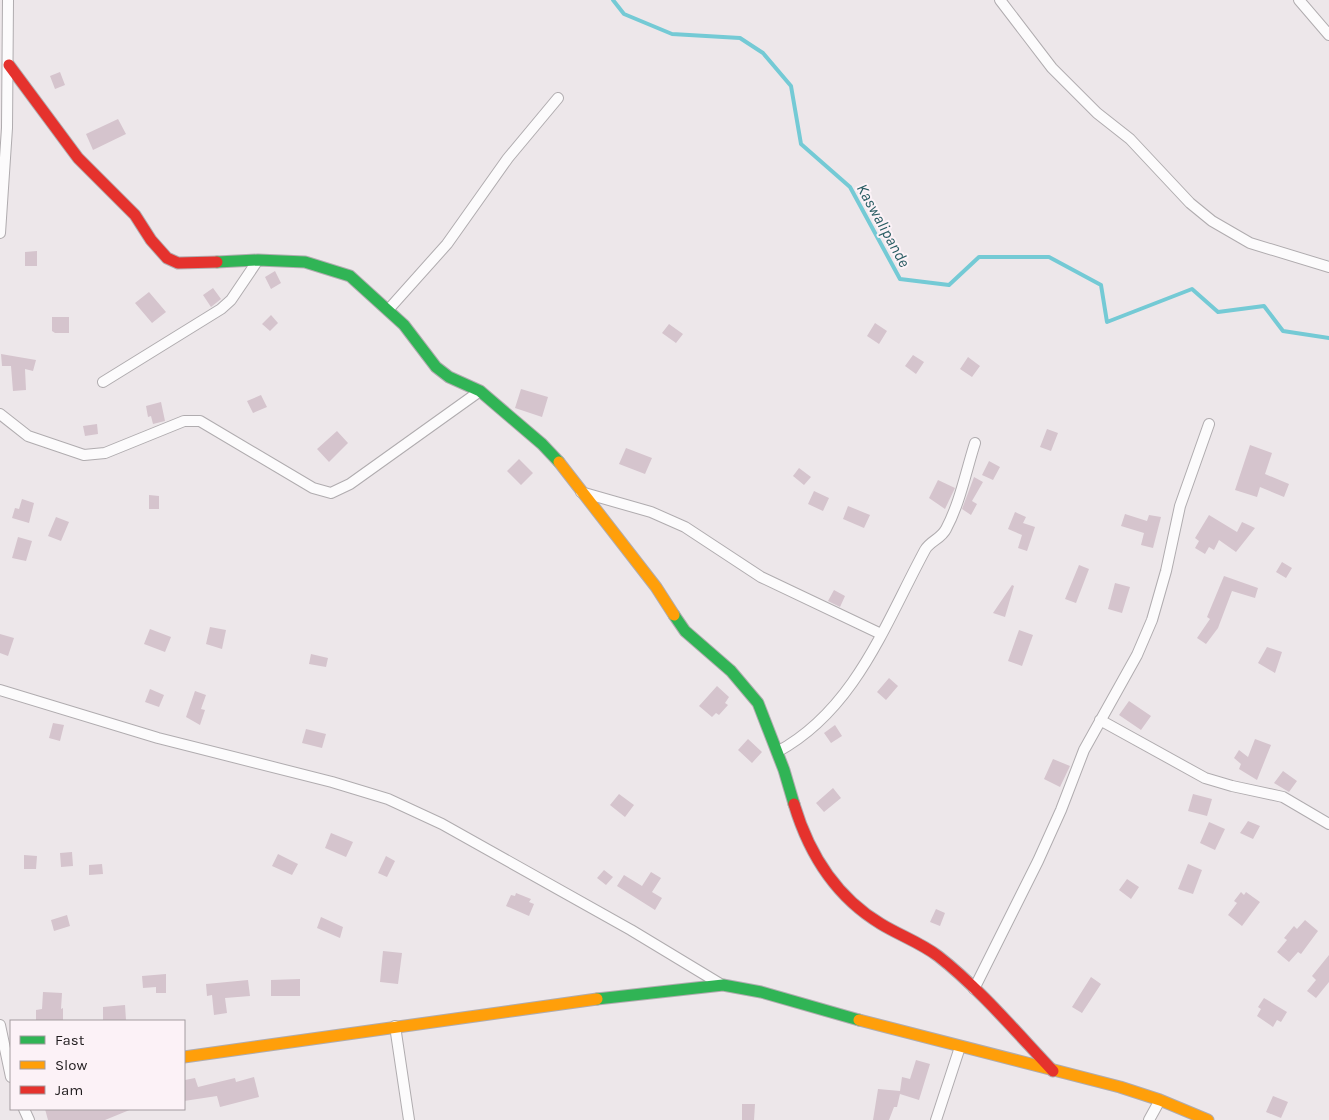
<svg xmlns="http://www.w3.org/2000/svg" width="1329" height="1120" viewBox="0 0 1329 1120" font-family="Karla,sans-serif">
<style>
.lines{fill:none;stroke-linecap:round;stroke-linejoin:round}
.stream{stroke:#74cad5;stroke-width:4}
.building{fill:#d5c4cd}
.street-casing{stroke:#b0acaf;stroke-width:12}
.fast-casing{stroke:#b0acaf;stroke-width:13}
.slow-casing{stroke:#b0acaf;stroke-width:13}
.jam-casing{stroke:#b0acaf;stroke-width:13}
.street{stroke:#fcfbfc;stroke-width:10}
.fast{stroke:#30b455;stroke-width:11}
.slow{stroke:#ff9f0a;stroke-width:11}
.jam{stroke:#e5322d;stroke-width:11}
.labels{text-anchor:middle;stroke-width:4;stroke-linejoin:round;paint-order:stroke}
.water-label{font-size:16px;font-style:italic;fill:#285c62;stroke:#fcf2f7}
</style>
<rect width="100%" height="100%" fill="#ede7ea"/>
<g class="lines">
<path class="stream" d="M613 0 624 14 672 34 740 38 763 53 791 86 801 144 850 187 900 279 949 285 979 257H1049L1101 285 1107 322 1192 289 1218 312 1264 306 1283 331 1329 338"/>
</g>
<path class="building" d="M60 72 65 85 55 89 50 76Z
M118 119 126 134 93 150 86 134Z
M37 251V266H25V252Z
M275 271 281 283 271 289 265 277Z
M213 288 221 299 211 307 203 295Z
M149 292 166 312 152 323 135 303Z
M271 315 278 323 270 331 262 324Z
M52 317H69V333H55L52 331Z
M875 323 887 331 879 344 867 336Z
M669 324 683 334 676 343 662 333Z
M1 354 36 360 33 371 25 369 26 390 13 391 11 366H2Z
M913 355 924 362 916 374 905 366Z
M968 357 980 366 972 377 960 369Z
M521 389 548 397 542 417 515 408Z
M261 395 267 407 253 413 247 401Z
M161 402 165 421 153 424 151 416 148 417 146 406Z
M97 424 98 434 85 436 83 426Z
M1047 429 1058 433 1051 451 1040 447Z
M337 431 348 443 329 462 317 449Z
M1250 445 1272 453 1265 474 1289 484 1284 497 1260 487 1257 497 1235 490Z
M626 448 652 458 645 474 619 464Z
M519 459 533 473 521 485 507 471Z
M989 461 1000 467 993 480 982 475Z
M799 468 811 477 804 485 793 476Z
M974 477 983 482 972 501 977 504 971 515 962 509Z
M938 480 955 488 945 509 929 498Z
M814 491 829 498 823 511 808 504Z
M149 495 159 496V509H149Z
M22 499 34 503 29 523 12 518 15 508 19 509Z
M848 506 870 515 864 528 843 519Z
M1015 512 1026 517 1023 523 1035 527 1027 551 1018 548 1022 535 1008 529Z
M1125 514 1147 521 1149 515 1161 517 1153 548 1141 545 1144 533 1121 526Z
M1209 515 1237 532 1242 522 1255 528 1236 552 1219 540 1214 550 1209 547 1205 554 1195 548 1199 541 1195 538Z
M56 517 69 522 61 541 48 536Z
M18 537 32 541 26 561 12 558Z
M1282 562 1292 568 1286 578 1276 572Z
M1079 565 1089 569 1076 603 1065 599Z
M1224 576 1258 588 1255 598 1232 591 1218 628 1206 644 1197 638 1210 619 1207 617Z
M1115 583 1130 587 1122 613 1108 609Z
M1012 585 1014 586 1005 617 993 613Z
M834 590 845 596 840 607 828 601Z
M210 627 226 630 222 649 206 644Z
M150 629 171 637 165 652 144 644Z
M1019 630 1033 635 1022 666 1008 661Z
M0 634 14 638 8 656 0 653Z
M1267 647 1282 652 1275 673 1258 663Z
M311 654 328 658 326 667 309 664Z
M889 678 898 686 886 700 877 692Z
M717 686 729 697 725 703 728 705 719 715 716 713 712 717 699 706Z
M150 689 164 695 159 707 145 702Z
M195 691 206 695 201 709 205 710 200 725 186 717Z
M1129 701 1151 716 1141 730 1119 715Z
M53 723 64 725 60 741 49 738Z
M835 725 842 736 831 743 824 733Z
M306 729 326 734 322 748 302 743Z
M748 739 762 752 752 763 738 750Z
M1255 739 1271 745 1257 780 1239 769 1241 764 1234 758 1239 750 1248 757Z
M1053 759 1070 766 1060 787 1044 779Z
M1283 771 1297 781 1289 792 1274 783Z
M833 788 841 798 824 812 816 803Z
M619 794 634 805 625 817 610 805Z
M1193 794 1212 799 1207 816 1188 811Z
M1248 821 1260 826 1253 839 1240 833Z
M1209 822 1225 829 1215 850 1200 843Z
M331 833 353 842 346 857 325 848Z
M72 852 73 866 61 867 60 853Z
M278 854 298 864 292 875 272 866Z
M24 855 37 856 36 869H24Z
M386 856 395 861 387 877 378 873Z
M102 864 103 874 89 875V865Z
M1188 864 1202 870 1193 894 1178 889Z
M604 870 613 877 606 885 597 878Z
M651 872 661 878 652 892 662 898 655 910 617 886 624 875 642 886Z
M1127 879 1139 887 1131 899 1119 890Z
M1241 892 1244 895 1246 892 1260 902 1242 926 1228 915 1237 903 1234 901Z
M516 893 531 899 529 902 534 904 529 916 506 906 511 895 515 896Z
M936 909 945 913 940 926 930 922Z
M67 915 70 926 54 931 51 920Z
M321 917 343 927 340 938 317 928Z
M1305 920 1318 931 1301 954 1298 952 1289 962 1277 952 1287 940 1284 938 1294 926 1297 929Z
M383 951 402 953 398 984 380 982Z
M1329 955V982L1316 998 1307 991 1316 980 1312 976Z
M166 974V993H156V987L143 988 142 976Z
M1091 977 1101 984 1082 1013 1072 1007Z
M300 979V996H271V980Z
M248 980 250 996 225 998 227 1013 214 1015 212 995 207 996 206 984Z
M43 992 62 993 61 1009 63 1008V1021H36V1010L42 1009Z
M1264 998 1287 1012 1281 1022 1277 1020 1273 1027 1257 1016 1261 1009 1258 1007Z
M125 1005 126 1020 103 1021V1007Z
M916 1060 930 1064 919 1100 900 1094 897 1107H894L889 1120H873L878 1089 900 1091 902 1077 910 1079Z
M254 1077 259 1097 220 1107 217 1096 184 1101 185 1080 195 1078 198 1087 235 1078 236 1082Z
M1273 1096 1288 1102 1281 1118 1266 1112Z
M742 1104H755L754 1120H742Z
M45 1109H132L105 1120H48Z"/>
<g class="lines">
<defs>
<path id="street" d="M1000 0 1052 68 1097 113 1130 139 1190 203 1212 221 1250 243 1329 267
M1299 0 1329 35
M0 233 7 128 8 0
M388 310 447 244 508 158 558 98
M103 382 221 309 231 300 258 260
M0 414 28 436 84 455 105 453 184 421H200L313 488 331 493 350 484 480 391
M581 492 651 512 685 527 761 577 881 634
M0 690 158 738 332 782 388 799 442 824 631 930 722 985
M1100 720 1205 778 1232 786 1283 797 1329 824
M777 752C855 710 885 624 925 550 930 541 941 539 946 529 960 503 966 471 975 443
M974 989 1038 861 1061 810 1084 750 1137 655 1152 620 1166 571 1180 506 1209 424
M0 1025 11 1077
M395 1026 409 1120
M24 1109 29 1120
M936 1120 960 1047
M1149 1120 1160 1100"/>
<path id="fast" d="M217 262 258 260 305 262 350 276 404 325 436 367 449 377 480 391 542 444 559 462
M674 615 685 631 731 671 758 703 784 770 794 804
M597 999 723 985 761 992 859 1020"/>
<path id="slow" d="M559 462 656 587 674 615
M859 1020 1120 1087 1160 1100 1208 1120
M184 1057 597 999"/>
<path id="jam" d="M9 65 78 158 135 215 151 240 167 258 178 263 217 262
M794 804C809 854 836 897 881 924 899 935 921 943 938 956 978 987 1018 1034 1053 1071"/>
</defs>
<use href="#street" class="street-casing"/>
<use href="#fast" class="fast-casing"/>
<use href="#slow" class="slow-casing"/>
<use href="#jam" class="jam-casing"/>
<use href="#street" class="street"/>
<use href="#fast" class="fast"/>
<use href="#slow" class="slow"/>
<use href="#jam" class="jam"/>
</g>
<g class="labels">
<g class="water-label">
<text transform="translate(884 225) rotate(61)" y="6">Kaswalipande</text>
</g>
</g>
<rect x="10" y="1020" width="175" height="90" fill="#fcf2f7" stroke="#a49ca0"/>
<rect x="20" y="1036" width="25" height="8" fill="#30b455" stroke="#a49ca0"/>
<text x="55" y="1045" font-size="15" fill="#201c1e">Fast</text>
<rect x="20" y="1061" width="25" height="8" fill="#ff9f0a" stroke="#a49ca0"/>
<text x="55" y="1070" font-size="15" fill="#201c1e">Slow</text>
<rect x="20" y="1086" width="25" height="8" fill="#e5322d" stroke="#a49ca0"/>
<text x="55" y="1095" font-size="15" fill="#201c1e">Jam</text>
</svg>
